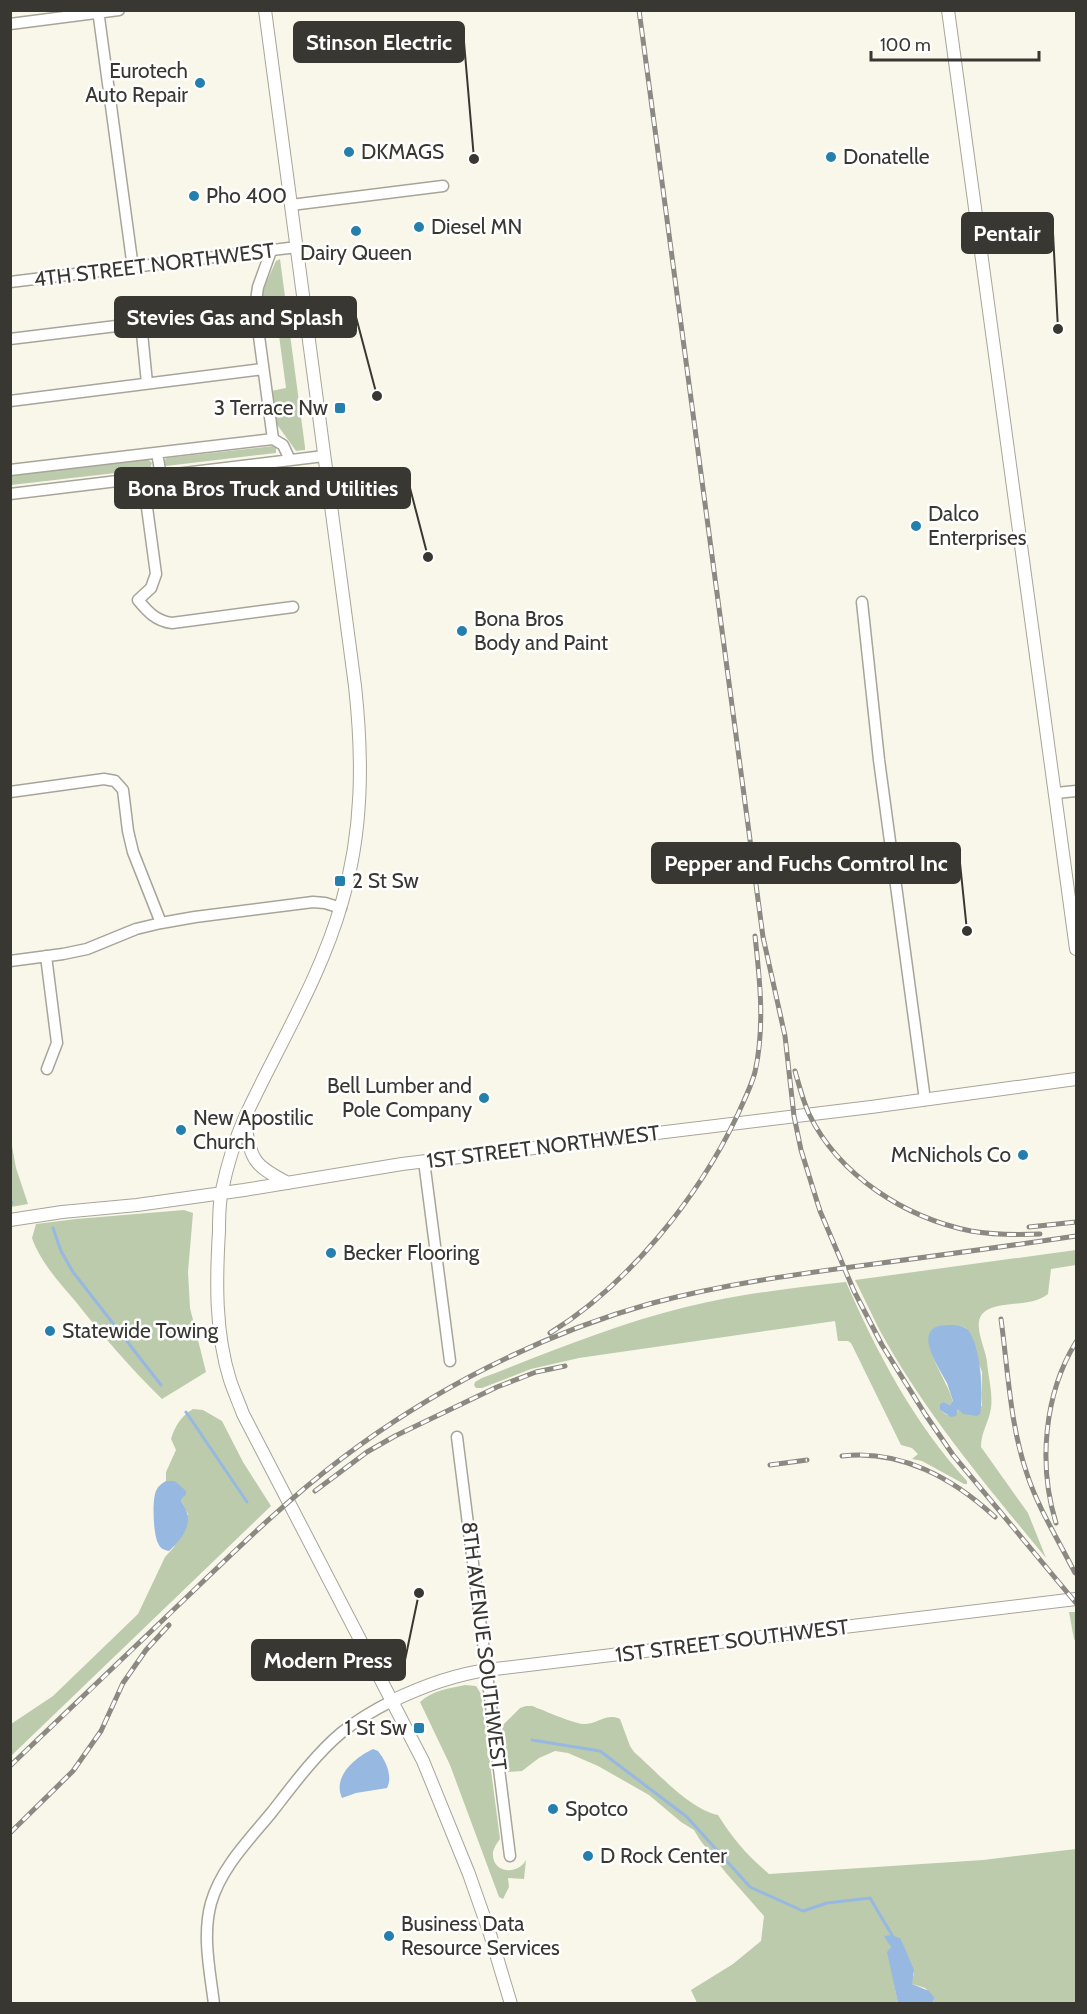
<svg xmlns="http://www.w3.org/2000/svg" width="1087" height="2014" viewBox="0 0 1087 2014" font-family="Cabin,sans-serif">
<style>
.green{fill:#bccbac;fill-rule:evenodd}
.water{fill:#96b8e1}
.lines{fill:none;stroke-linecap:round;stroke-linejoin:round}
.stream{stroke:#96b8e1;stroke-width:3}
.minor-casing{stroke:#a7a59a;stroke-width:13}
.tertiary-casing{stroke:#a7a59a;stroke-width:14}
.minor{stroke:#fff;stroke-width:10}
.tertiary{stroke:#fff;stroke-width:12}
.rail-casing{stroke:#8b8981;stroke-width:5}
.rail{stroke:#fff;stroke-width:3;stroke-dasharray:9;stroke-linecap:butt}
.poi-dot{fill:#247fad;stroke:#fff;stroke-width:2}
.labels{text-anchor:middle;stroke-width:5;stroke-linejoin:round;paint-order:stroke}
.poi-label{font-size:21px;fill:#383732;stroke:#fff;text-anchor:start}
.street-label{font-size:21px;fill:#383732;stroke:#fff}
.leader{fill:none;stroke:#383732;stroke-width:2}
.callout-dot{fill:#383732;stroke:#fff;stroke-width:2}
.callout{fill:#383732;stroke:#383732;stroke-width:2}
.callout-label{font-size:22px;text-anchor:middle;font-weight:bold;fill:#fff}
</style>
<rect width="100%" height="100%" fill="#f9f7ea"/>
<path class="green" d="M280 259 305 447V450L296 451 276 423 271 391 286 388 274 298 263 299 260 296 276 261Z
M273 446 276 447V453L166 466 164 463 166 458Z
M148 459 152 463 150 469 11 485 10 475Z
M10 1135 16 1168 28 1204 11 1207Z
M184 1210 193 1213 188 1272 190 1308 206 1372 162 1399C131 1369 103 1336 76 1302 59 1282 41 1263 32 1238L36 1224 76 1219Z
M1076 1250V1265L1051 1269 1048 1294C1030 1308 1006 1300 987 1310 969 1320 986 1348 987 1362 988 1376 993 1393 991 1408 989 1422 981 1432 981 1447L1028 1513 1046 1558C987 1486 924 1412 879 1329 871 1313 863 1296 855 1280ZM956 1325 966 1328 982 1372V1406L958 1409 957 1413 947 1415 940 1410 944 1402 950 1405 953 1402C947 1375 902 1326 956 1325Z
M846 1282C877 1353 914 1423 967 1481V1484H964L922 1461 912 1459 918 1454 912 1448 901 1445 851 1343 848 1341H838L835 1321 579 1358 531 1369 482 1388H476L474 1385 475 1382 482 1378C550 1352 616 1324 686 1307 739 1294 792 1288 846 1282Z
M193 1409 203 1410 222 1421 243 1462 271 1506 11 1756V1724L53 1696 138 1614 165 1557 174 1547 188 1514 181 1500 184 1496 175 1481H166V1472L176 1450 171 1439C175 1426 181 1416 193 1409Z
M1076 1612V1642L1074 1639 1069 1612Z
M465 1685 476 1686 481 1694 500 1839C497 1843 494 1847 493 1852 491 1873 517 1876 526 1860L524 1879 508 1878 509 1887 503 1899 499 1897 450 1765 420 1702C431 1691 450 1688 465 1685Z
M526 1706H532C543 1710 572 1723 583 1724 596 1725 607 1712 620 1719L630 1746 634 1752C656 1771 689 1809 718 1815 733 1839 747 1855 769 1874L983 1860 1076 1849V2003H932L935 1998 925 1988 912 1984 911 1982 914 1974 901 1939 891 1947 888 1952 898 2003H697L691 1990 733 1964 761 1941 764 1916 726 1873 700 1840 694 1830 681 1822 649 1795 598 1766 568 1753 555 1751 539 1758 522 1771 508 1772 502 1726 520 1708Z"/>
<path class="water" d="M956 1325C960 1326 965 1327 968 1330 981 1346 984 1395 980 1414L977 1416 963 1414 958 1409 956 1416 951 1417 940 1410V1404L944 1402 950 1405 953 1401C951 1395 949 1389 947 1383 941 1371 916 1336 936 1327 942 1325 949 1325 956 1325Z
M166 1481H175L186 1491V1494L181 1500C183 1505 186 1508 187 1513 192 1527 178 1543 169 1551 163 1550 160 1548 158 1543 153 1533 152 1500 156 1491 158 1486 162 1483 166 1481Z
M373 1749 378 1751C386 1761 393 1776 387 1788L356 1793 342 1798C332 1776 356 1757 373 1749Z
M892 1935 901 1939 914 1970 912 1984 929 1991 935 1998 932 2003H898L887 1952 891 1947 884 1936Z"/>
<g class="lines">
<path class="stream" d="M10 1200 12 1203
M53 1228 61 1251 73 1272 161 1385
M186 1412 247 1502
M532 1740 600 1751 687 1817 750 1887 803 1911 827 1903 870 1898 892 1935"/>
<defs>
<path id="minor" d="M98 10 133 268
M10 24 119 10
M291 205 443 186
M271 251 258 287 255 307 273 439
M10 282 297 247
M141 323 147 383
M10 339 141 323 255 307
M10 401 263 369
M273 439 283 445 290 460
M157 453 161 476
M10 470 273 439
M143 478 156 574 151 588 138 600C148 612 156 621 172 623L293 607
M10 494 324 456
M862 602 879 760 925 1100
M10 792 104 779 115 781 123 790 128 831 133 852 161 923
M1056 793 1076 791
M46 956 57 1043 47 1069
M10 961 63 954 87 949 136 929 161 923 195 917 313 902 325 903 341 908
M424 1161 450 1361
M457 1437 510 1856
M214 2004C210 1971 202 1936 211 1903 221 1868 249 1840 272 1812 293 1785 315 1755 341 1733 357 1720 374 1710 392 1701"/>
<path id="tertiary" d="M265 10 355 686C363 759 363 831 342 902 321 977 278 1046 245 1117 235 1140 227 1166 222 1190 219 1203 219 1218 219 1231 216 1281 215 1332 230 1380 234 1392 239 1403 243 1414L423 1761 469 1874 490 1934 511 2004
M948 10 1076 949
M244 1120C252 1160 251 1164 288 1183
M10 1220 62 1212 137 1205 244 1190 402 1164 871 1107 1076 1079
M392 1701C423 1686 452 1675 487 1670L1076 1599"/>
</defs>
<use href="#minor" class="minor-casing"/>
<use href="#tertiary" class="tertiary-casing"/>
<use href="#minor" class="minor"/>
<use href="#tertiary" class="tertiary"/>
<defs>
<path id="rail" d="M639 10 763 937 785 1036 794 1116 801 1150 820 1211 854 1291 882 1345 925 1414 953 1455 1076 1603
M795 1071C799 1085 803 1101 809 1114 839 1176 906 1218 971 1231 994 1235 1017 1235 1040 1234
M1029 1227 1076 1222
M1001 1319C1008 1370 1010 1425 1027 1474 1038 1508 1059 1541 1075 1573
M550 1333C628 1285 699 1197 738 1114 744 1100 751 1087 755 1072 765 1027 760 981 755 936
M842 1456C900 1449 953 1478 995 1517
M770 1465 807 1460
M315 1491 367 1452 395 1436 497 1387 536 1372 565 1366
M1056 1523C1038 1465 1044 1394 1076 1342
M10 1766C70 1709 130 1652 189 1595 238 1548 287 1500 341 1459 432 1390 539 1335 649 1304 723 1284 798 1274 874 1264 942 1255 1009 1246 1076 1236
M10 1833 73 1771 101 1731 123 1683 146 1650 169 1625"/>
</defs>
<use href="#rail" class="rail-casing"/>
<use href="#rail" class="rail"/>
</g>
<g class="poi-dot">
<circle cx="200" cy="83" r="6"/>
<circle cx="349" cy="152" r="6"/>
<circle cx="831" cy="157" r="6"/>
<circle cx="194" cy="196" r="6"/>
<circle cx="419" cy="227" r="6"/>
<circle cx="356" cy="231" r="6"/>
<rect x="334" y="402" width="12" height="12" rx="3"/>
<circle cx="916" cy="526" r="6"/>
<circle cx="462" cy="631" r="6"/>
<rect x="334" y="875" width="12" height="12" rx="3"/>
<circle cx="484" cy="1098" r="6"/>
<circle cx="181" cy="1130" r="6"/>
<circle cx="1023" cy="1155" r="6"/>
<circle cx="331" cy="1253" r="6"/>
<circle cx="50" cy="1331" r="6"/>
<rect x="413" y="1722" width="12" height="12" rx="3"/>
<circle cx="553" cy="1809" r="6"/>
<circle cx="588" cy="1856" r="6"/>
<circle cx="389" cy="1936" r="6"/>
</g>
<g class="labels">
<g class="poi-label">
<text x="188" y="78" text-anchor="end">Eurotech<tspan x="188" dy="24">Auto Repair</tspan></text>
<text x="361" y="159">DKMAGS</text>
<text x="843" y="164">Donatelle</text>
<text x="206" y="203">Pho 400</text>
<text x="431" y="234">Diesel MN</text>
<text x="356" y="260" text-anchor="middle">Dairy Queen</text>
<text x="328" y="415" text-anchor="end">3 Terrace Nw</text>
<text x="928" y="521">Dalco<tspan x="928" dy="24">Enterprises</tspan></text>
<text x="474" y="626">Bona Bros<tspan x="474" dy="24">Body and Paint</tspan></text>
<text x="352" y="888">2 St Sw</text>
<text x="472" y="1093" text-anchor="end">Bell Lumber and<tspan x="472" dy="24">Pole Company</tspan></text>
<text x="193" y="1125">New Apostilic<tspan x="193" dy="24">Church</tspan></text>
<text x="1011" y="1162" text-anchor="end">McNichols Co</text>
<text x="343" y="1260">Becker Flooring</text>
<text x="62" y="1338">Statewide Towing</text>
<text x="407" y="1735" text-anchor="end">1 St Sw</text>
<text x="565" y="1816">Spotco</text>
<text x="600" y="1863">D Rock Center</text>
<text x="401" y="1931">Business Data<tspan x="401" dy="24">Resource Services</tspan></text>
</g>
<g class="street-label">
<text transform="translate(154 265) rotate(-7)" y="7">4TH STREET NORTHWEST</text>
<text transform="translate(543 1147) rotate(-7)" y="7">1ST STREET NORTHWEST</text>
<text transform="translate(732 1641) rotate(-7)" y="7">1ST STREET SOUTHWEST</text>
<text transform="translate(484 1646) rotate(83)" y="7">8TH AVENUE SOUTHWEST</text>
</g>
</g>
<path class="leader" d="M474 159L464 42M1058 329L1053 233M377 396L356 317M428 557L410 488M967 931L960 863M419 1593L405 1660"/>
<g class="callout-dot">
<circle cx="474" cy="159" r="6"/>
<circle cx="1058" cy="329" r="6"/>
<circle cx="377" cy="396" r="6"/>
<circle cx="428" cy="557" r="6"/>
<circle cx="967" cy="931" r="6"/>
<circle cx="419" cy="1593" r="6"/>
</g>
<g class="callout">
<rect x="294" y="22" width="170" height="40" rx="6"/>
<rect x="962" y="213" width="91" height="40" rx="6"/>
<rect x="115" y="297" width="241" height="40" rx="6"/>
<rect x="115" y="468" width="295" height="40" rx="6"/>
<rect x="652" y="843" width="308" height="40" rx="6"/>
<rect x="252" y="1640" width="153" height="40" rx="6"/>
</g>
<g class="callout-label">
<text x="379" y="50">Stinson Electric</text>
<text x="1007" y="241">Pentair</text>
<text x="235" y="325">Stevies Gas and Splash</text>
<text x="263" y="496">Bona Bros Truck and Utilities</text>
<text x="806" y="871">Pepper and Fuchs Comtrol Inc</text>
<text x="328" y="1668">Modern Press</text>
</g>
<rect width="1087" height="2014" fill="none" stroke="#383732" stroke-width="24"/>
<path d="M871 51v9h168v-9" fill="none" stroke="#383732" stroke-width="3"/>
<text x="880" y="51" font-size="18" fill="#383732" stroke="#ffffff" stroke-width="4.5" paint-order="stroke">100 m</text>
</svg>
